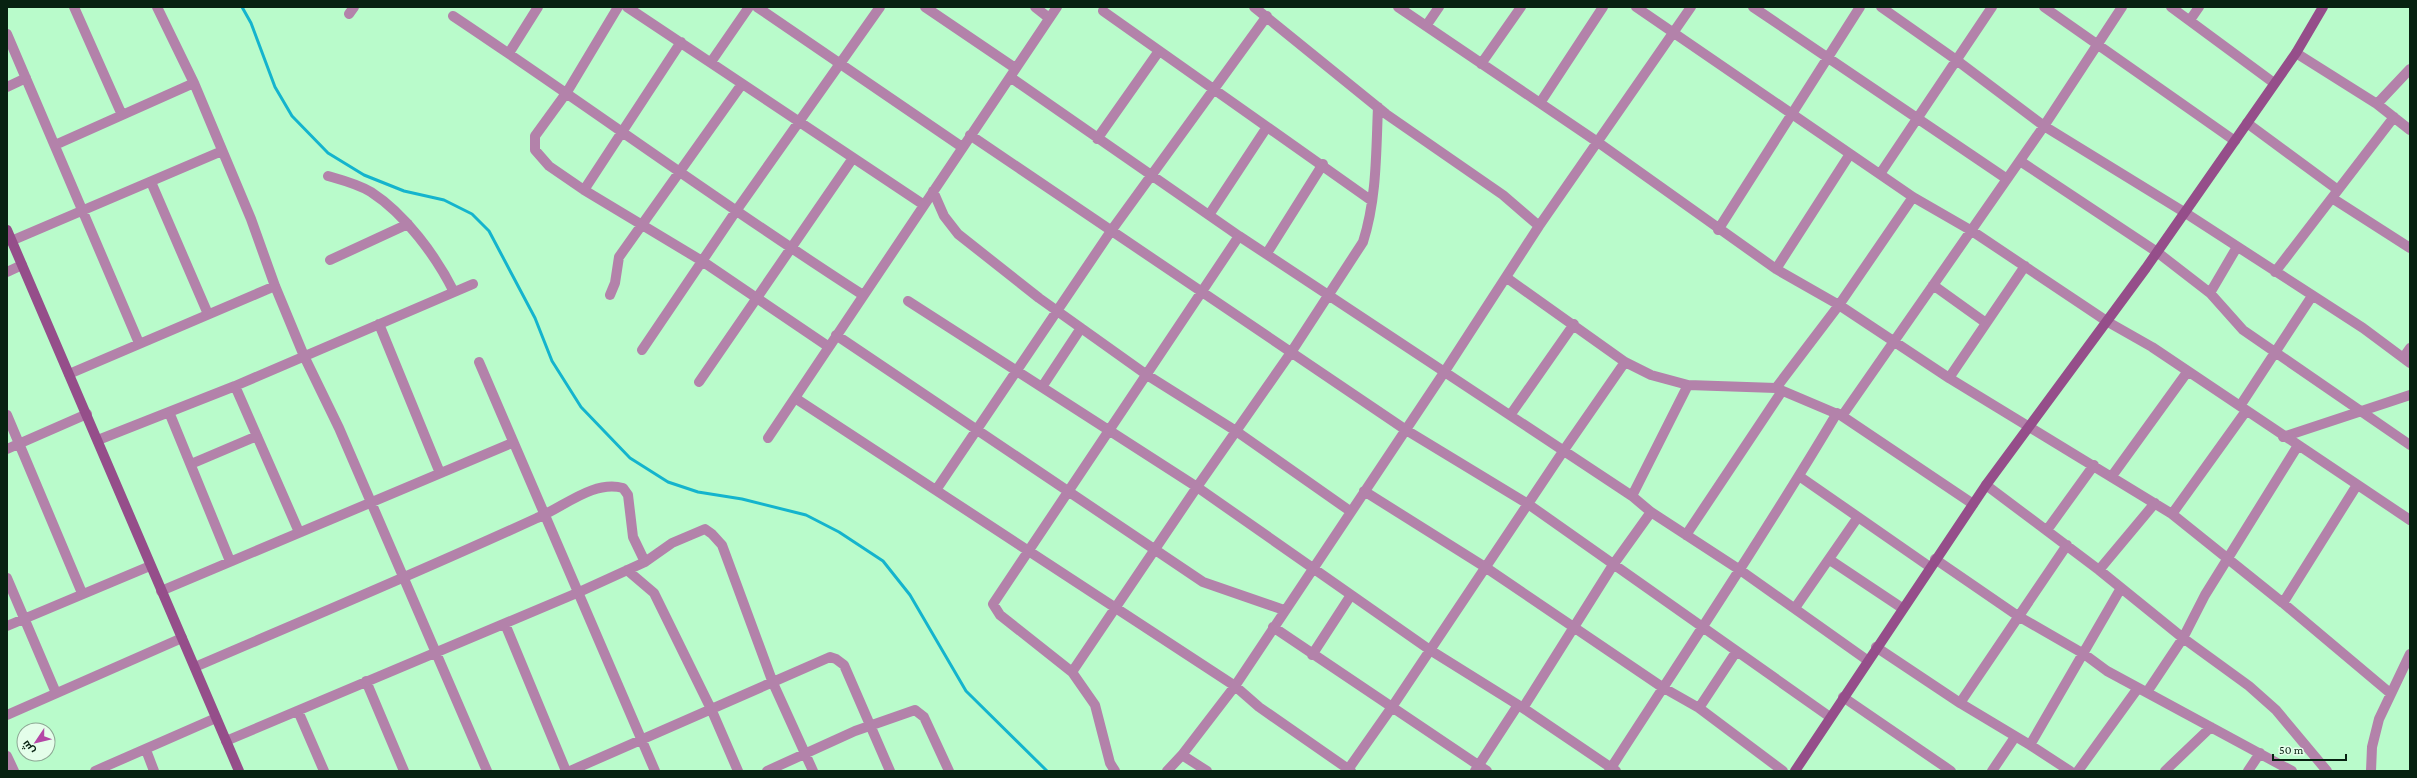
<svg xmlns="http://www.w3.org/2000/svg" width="2417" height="778" viewBox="0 0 2417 778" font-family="'Crimson Pro',Cairo,serif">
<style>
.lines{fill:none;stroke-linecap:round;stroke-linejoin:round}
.stream{stroke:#14b4cd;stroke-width:3}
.street{stroke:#b382aa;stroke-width:10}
.secondary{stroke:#954e8a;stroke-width:10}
</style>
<rect width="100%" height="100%" fill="#b9fbcb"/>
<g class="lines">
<path class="stream" d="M242 7 251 23 275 87 292 116 328 153 364 175 404 191 444 200 472 214 489 231 535 318 552 361 581 407 630 458 668 482 698 492 742 499 806 515 839 532 883 561 910 595 966 691 1047 771"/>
<path class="street" d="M74 7 122 115
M157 7 194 83 251 219 275 286 304 356 339 428 487 771
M618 7 567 92 535 136V150L549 166 584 190 702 261 829 347
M627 7 924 205
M757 7 962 147
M925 7 1015 68
M1035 7 1049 18
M1254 7 1386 114 1503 195 1539 226
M1398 7 1599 143 1776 269 1839 305 1949 378 2172 514 2283 603 2390 693
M1636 7 1913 197 1972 231 2108 322 2152 347 2410 520
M1753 7 2007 179
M1881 7 1955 59 2044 126 2184 212 2363 328 2410 363
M2044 7 2235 141
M2171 7 2274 83
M1103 11 1372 201
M349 14 354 7
M453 16C591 108 724 206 863 295
M2190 20 2199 7
M1426 26 1439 7
M7 34 139 343
M509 53 538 7
M2296 53 2377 104 2410 130
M711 62 749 7
M1481 64 1521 7
M1010 77 1239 236 1632 496 1651 512 1740 570 1867 660
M7 87 26 78
M1540 103 1603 7
M2377 104 2410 69
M2247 123 2338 190
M970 135 1406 430 1528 504 1830 717
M1097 139 1159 51
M55 145 194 83
M2020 161 2157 252 2210 293 2243 330 2410 445
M1880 174 1992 7
M328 176C342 180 358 184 371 192 405 214 436 256 454 292
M151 182 208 314
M584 190 681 42
M933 191 944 216 958 234 1039 298 1147 375 1236 431 1350 511
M2332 198 2410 248
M1209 215 1267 127
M1718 230 1860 7
M11 241 222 151
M1267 253 1323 164
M330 260 408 224
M1776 269 1850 154
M7 272 22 265
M2275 272 2394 117
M1507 278 1625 362 1651 375 1688 385 1776 388 1842 416 1973 504
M1933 285 1986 323
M2210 293 2237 247
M610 295 615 283 619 257 742 84
M908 301 1197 487 1430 650 1523 708 1616 771
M379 324 440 473
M836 335 1203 582 1284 610
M642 350 736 211 880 7
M2403 358 2410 348
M479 362 655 771
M69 374 275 286
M1949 378 2025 266
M699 382 853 158
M235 386 299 532
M1042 387 1081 328
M1776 388 1839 305 1913 197
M795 398 1235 686 1259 707 1351 771
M2240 406 2312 296
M169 412 230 561
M1511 414 1574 324
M7 415 82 593
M1842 416 2044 126 2122 7
M2283 437 2410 395
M768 438 1057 7
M98 440 235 386 473 284
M7 449 87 414
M191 464 257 436
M1799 476 1930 567
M2112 476 2188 371
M1986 485 2099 570 2183 638 2249 686 2276 710 2327 771
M936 490 1111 231 1267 16
M1364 491 1485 567 1662 687 1699 708 1783 771
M1632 496 1688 385
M2172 514 2246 411
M2047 530 2094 465
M1686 535 1782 391
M1935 559 2018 616 2084 654 2107 671 2292 771
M1830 560 1902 608
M627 570 654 593 712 711 738 771
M2099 570 2155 503
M7 578 56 693
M161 591 512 443
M2283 603 2357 485
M1795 608 1858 517
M505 624 566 771
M7 626 150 566
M1273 627 1487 771
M1876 647 1960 703 2030 745 2070 771
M1312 655 1351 595
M195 667C309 618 424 570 537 518 564 507 593 480 623 488L628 495 633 537 645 562
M1072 672 1197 487 1292 351 1363 242C1377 198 1376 152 1378 107
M366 681 404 771
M2147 692 2183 638 2205 595 2297 447
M1843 697 1951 771
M1960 703 2067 545
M1523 708 1613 565 1651 512
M1699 708 1736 652
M298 711 324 771
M7 715 182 638
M226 741 577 593 645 562 672 543 705 529 712 534 722 545 773 683 813 771
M2030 745 2121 588
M146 750 154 771
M1182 755 1207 771
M7 756 14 771
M95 771 216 718
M570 771 830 657 836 659 844 665 890 771
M767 771 855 731 915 710 924 717 949 771
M1115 771 1110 763 1095 705 1072 672 1000 615 993 604 1239 236
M1167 771 1182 755 1235 686 1445 371 1539 226 1691 7
M1347 771 1392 707 1564 450 1625 362
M1475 771 1518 705
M1609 771C1686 652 1764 535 1837 413
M1992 771 2015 737
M2078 771 2138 688
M2165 771 2211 727
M2248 771 2260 753
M2371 771 2372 747 2379 719 2410 654"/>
<path class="secondary" d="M7 230 239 771
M1795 771 1986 485 2146 268 2296 53 2323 7"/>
</g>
<rect width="2417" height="778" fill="none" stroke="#072211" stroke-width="16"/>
<g transform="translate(36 742) rotate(235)"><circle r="19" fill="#e4feea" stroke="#8ca693"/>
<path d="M0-3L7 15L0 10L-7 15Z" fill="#b447a6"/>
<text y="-6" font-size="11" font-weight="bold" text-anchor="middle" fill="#072211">ش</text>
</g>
<path d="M2273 754v6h73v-6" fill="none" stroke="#072211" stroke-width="2"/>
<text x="2279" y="754" font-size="12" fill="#072211" stroke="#e4feea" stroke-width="3" paint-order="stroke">50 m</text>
</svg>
